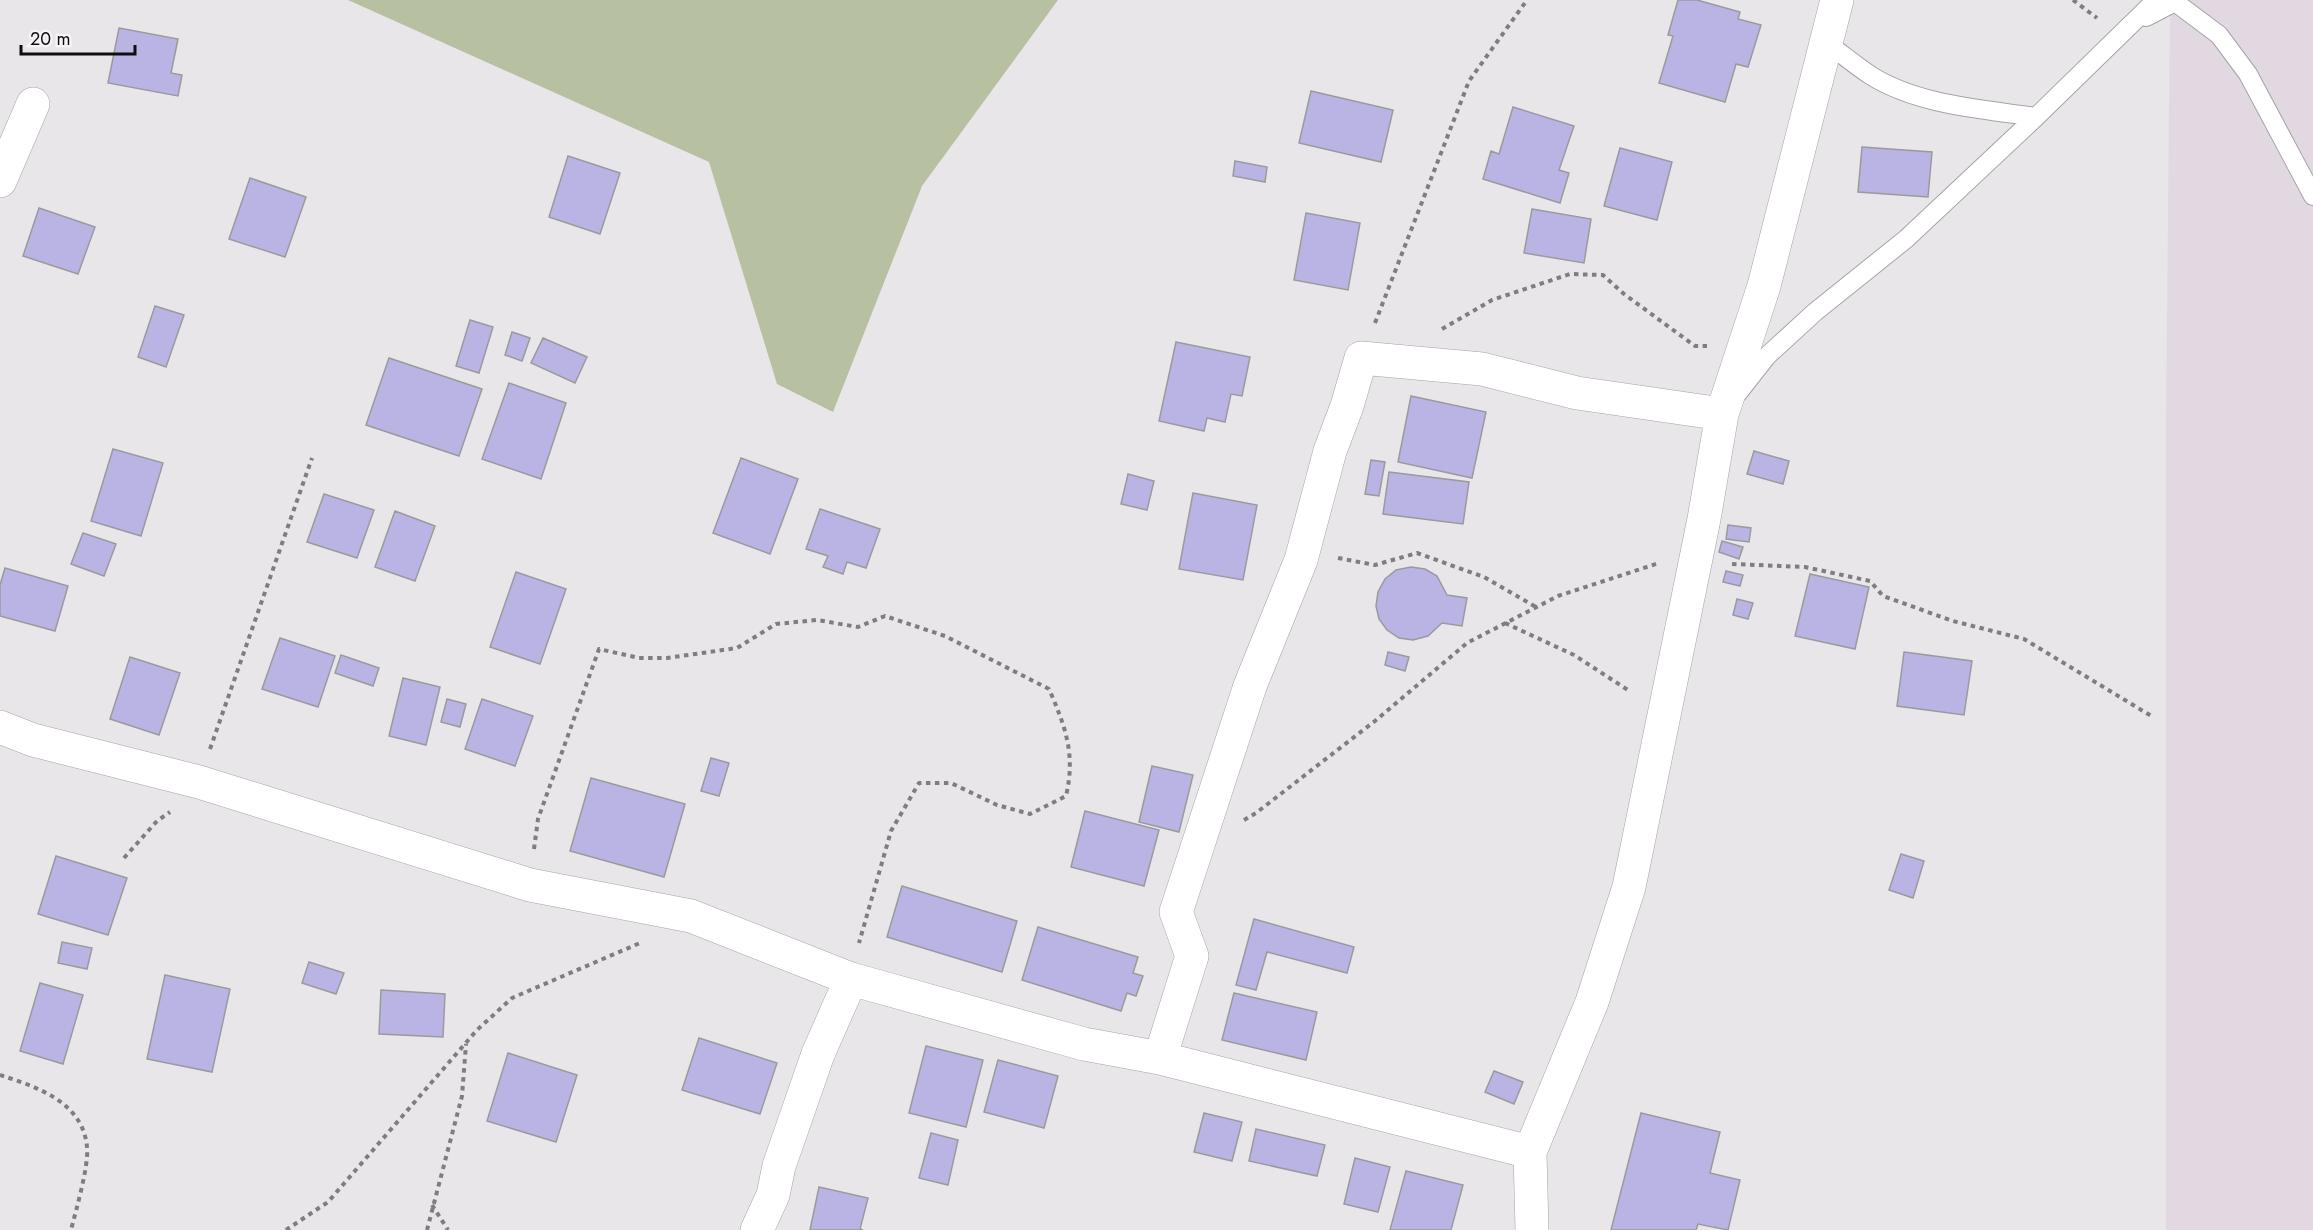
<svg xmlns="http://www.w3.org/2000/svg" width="2313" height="1230" viewBox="0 0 2313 1230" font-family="Jost,sans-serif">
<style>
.built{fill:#e1d8e1}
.green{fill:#b7c0a1}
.building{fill:#b9b4e3;stroke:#9a9a9e;stroke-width:1.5}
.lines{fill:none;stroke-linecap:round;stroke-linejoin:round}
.lane-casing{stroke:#a6a3a6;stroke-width:20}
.street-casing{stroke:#a6a3a6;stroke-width:34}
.path{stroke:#7f7d7f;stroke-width:4;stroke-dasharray:4.5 4.5;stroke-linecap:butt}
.lane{stroke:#fff;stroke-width:18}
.street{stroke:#fff;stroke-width:33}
</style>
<rect width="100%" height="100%" fill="#e9e6e9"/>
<path class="built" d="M2170 0H2313V1230H2166V431Z"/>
<path class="green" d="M348 0H1058L922 186 833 412 777 384 709 162Z"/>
<path class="building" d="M1678 0H1697L1740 12 1738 19 1761 25 1748 67 1736 64 1725 102 1659 83 1673 36 1668 35Z
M119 28 178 39 171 73 182 75 178 96 108 83Z
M1311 91 1393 110 1381 162 1299 143Z
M1513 107 1574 126 1559 170 1569 173 1560 203 1483 179 1491 151 1499 154Z
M1862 147 1932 152 1928 197 1858 192Z
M1620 148 1672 162 1657 220 1604 206Z
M568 156 620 173 600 234 549 217Z
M1235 161 1267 167 1265 182 1233 176Z
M250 178 306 197 285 257 229 239Z
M39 208 95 227 78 274 23 256Z
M1532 209 1591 219 1584 263 1524 253Z
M1306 213 1360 223 1348 290 1294 280Z
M155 306 184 315 166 367 138 357Z
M470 320 493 327 479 373 456 366Z
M512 332 530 338 522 361 505 355Z
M543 338 587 357 575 383 531 363Z
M1176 342 1250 357 1242 396 1231 394 1225 422 1207 418 1204 431 1159 421Z
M389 358 482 389 459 456 366 425Z
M509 383 566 403 541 479 482 459Z
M1411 396 1486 412 1472 478 1398 462Z
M113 449 163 463 141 536 91 521Z
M1754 451 1789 461 1783 484 1747 474Z
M741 458 798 479 770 554 713 533Z
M1371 460 1385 462 1379 496 1365 494Z
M1389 472 1469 482 1463 524 1383 514Z
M1128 474 1154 481 1147 510 1121 504Z
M1193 493 1257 505 1243 580 1179 569Z
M324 494 374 510 357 558 307 542Z
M820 509 880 529 866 568 847 562 843 574 823 567 828 556 806 549Z
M395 511 435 526 415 581 375 567Z
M1728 525 1751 528 1749 542 1726 539Z
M83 533 116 544 104 576 71 564Z
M1722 541 1743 547 1739 559 1719 552Z
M1411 567 1425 569 1437 576 1447 595 1467 598 1462 626 1442 623 1428 636 1413 640 1399 638 1387 630 1379 619 1376 606 1378 592 1385 579 1396 570Z
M5 568 68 586 55 631 0 616V585Z
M1726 571 1743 575 1740 586 1723 582Z
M516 572 566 589 540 664 490 647Z
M1810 574 1869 587 1855 649 1795 636Z
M1737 599 1753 603 1748 619 1733 615Z
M280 638 335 656 318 707 262 689Z
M1388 652 1409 657 1405 671 1385 665Z
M1904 652 1972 661 1964 715 1897 706Z
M341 655 379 668 373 686 335 673Z
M130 657 180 673 159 735 110 719Z
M403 678 440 687 426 745 389 736Z
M447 699 466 704 460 727 441 722Z
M482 699 533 716 515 766 465 749Z
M711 758 729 763 719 796 701 791Z
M1152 766 1193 775 1179 832 1139 822Z
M591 778 685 804 664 877 570 851Z
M1085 811 1159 830 1144 886 1071 867Z
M1901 854 1924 861 1913 898 1889 890Z
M56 856 127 878 108 935 38 914Z
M902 886 1017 921 1002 972 887 937Z
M1254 919 1354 947 1347 973 1267 952 1256 990 1236 985Z
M1038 927 1138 957 1133 973 1143 976 1136 996 1127 993 1121 1011 1022 980Z
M62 942 92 948 87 969 58 963Z
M309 962 344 973 336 994 302 983Z
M165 975 230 989 212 1072 147 1059Z
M40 983 83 995 63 1064 20 1051Z
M381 990 445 994 443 1037 379 1034Z
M1234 993 1317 1012 1306 1060 1222 1040Z
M699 1038 777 1063 760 1114 682 1090Z
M926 1046 983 1060 966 1127 909 1113Z
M508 1053 577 1075 556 1142 487 1121Z
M998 1060 1058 1076 1044 1128 984 1112Z
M1494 1071 1523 1082 1514 1104 1485 1092Z
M1204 1113 1242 1122 1232 1161 1194 1152Z
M1641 1113 1720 1132 1710 1173 1740 1180 1728 1230 1698 1224 1696 1230H1611Z
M1256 1129 1325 1145 1317 1176 1249 1161Z
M931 1133 958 1140 948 1185 919 1178Z
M1355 1158 1390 1167 1378 1212 1344 1204Z
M1406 1171 1463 1185 1451 1230H1390Z
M819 1187 868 1198 860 1229 863 1230H810Z"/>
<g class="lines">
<defs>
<path id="lane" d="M2146 17 2175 2 2219 35 2248 74 2313 196
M1828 44C1842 54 1855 65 1870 75 1917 105 1982 109 2036 117
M1738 393 1767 356 1815 312 1906 239 2036 117 2156 0"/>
<path id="street" d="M0 181 33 104
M0 727 33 740 199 782 530 885 691 916 851 979 1084 1044 1160 1058 1530 1152
M1160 1058 1192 956 1176 912 1250 686 1301 560 1330 451 1347 406 1361 358 1482 369 1577 393 1722 414
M757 1230 773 1195 779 1166 818 1054 851 979
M1532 1230 1530 1152 1592 1002 1629 887 1704 519 1722 414 1764 286 1837 0"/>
</defs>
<use href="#lane" class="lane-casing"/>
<use href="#street" class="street-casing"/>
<path class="path" d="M2073 0 2097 18
M1375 323 1469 81 1527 0
M1442 329 1492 300 1570 274 1603 275 1624 294 1695 346H1707
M1338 558 1375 565 1417 553 1484 577 1536 607
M1732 564 1805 567 1870 581 1883 596 1953 621 2024 639 2153 717
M1505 623 1574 655 1631 692
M210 749 312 458
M1244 820 1256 813 1375 721 1467 643 1558 596 1659 563
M534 849 538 819 599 649 639 658H667L737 648 776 624 817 620 858 627 885 616 945 636 1049 689C1065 726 1076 754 1066 796L1030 814 997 805 951 783H919L891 831 859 943
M124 858 157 821 170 812
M0 1075C37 1087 83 1102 87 1147 89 1166 76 1210 71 1230
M432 1205 448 1230
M286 1230 328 1202 477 1030 512 998 640 943
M427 1230 462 1096 466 1044"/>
<use href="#lane" class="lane"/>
<use href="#street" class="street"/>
</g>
<path d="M21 45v9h114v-9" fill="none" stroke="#0f0e0f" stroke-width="3"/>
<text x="30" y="45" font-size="18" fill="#0f0e0f" stroke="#f7f4f7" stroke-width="4.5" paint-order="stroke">20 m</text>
</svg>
